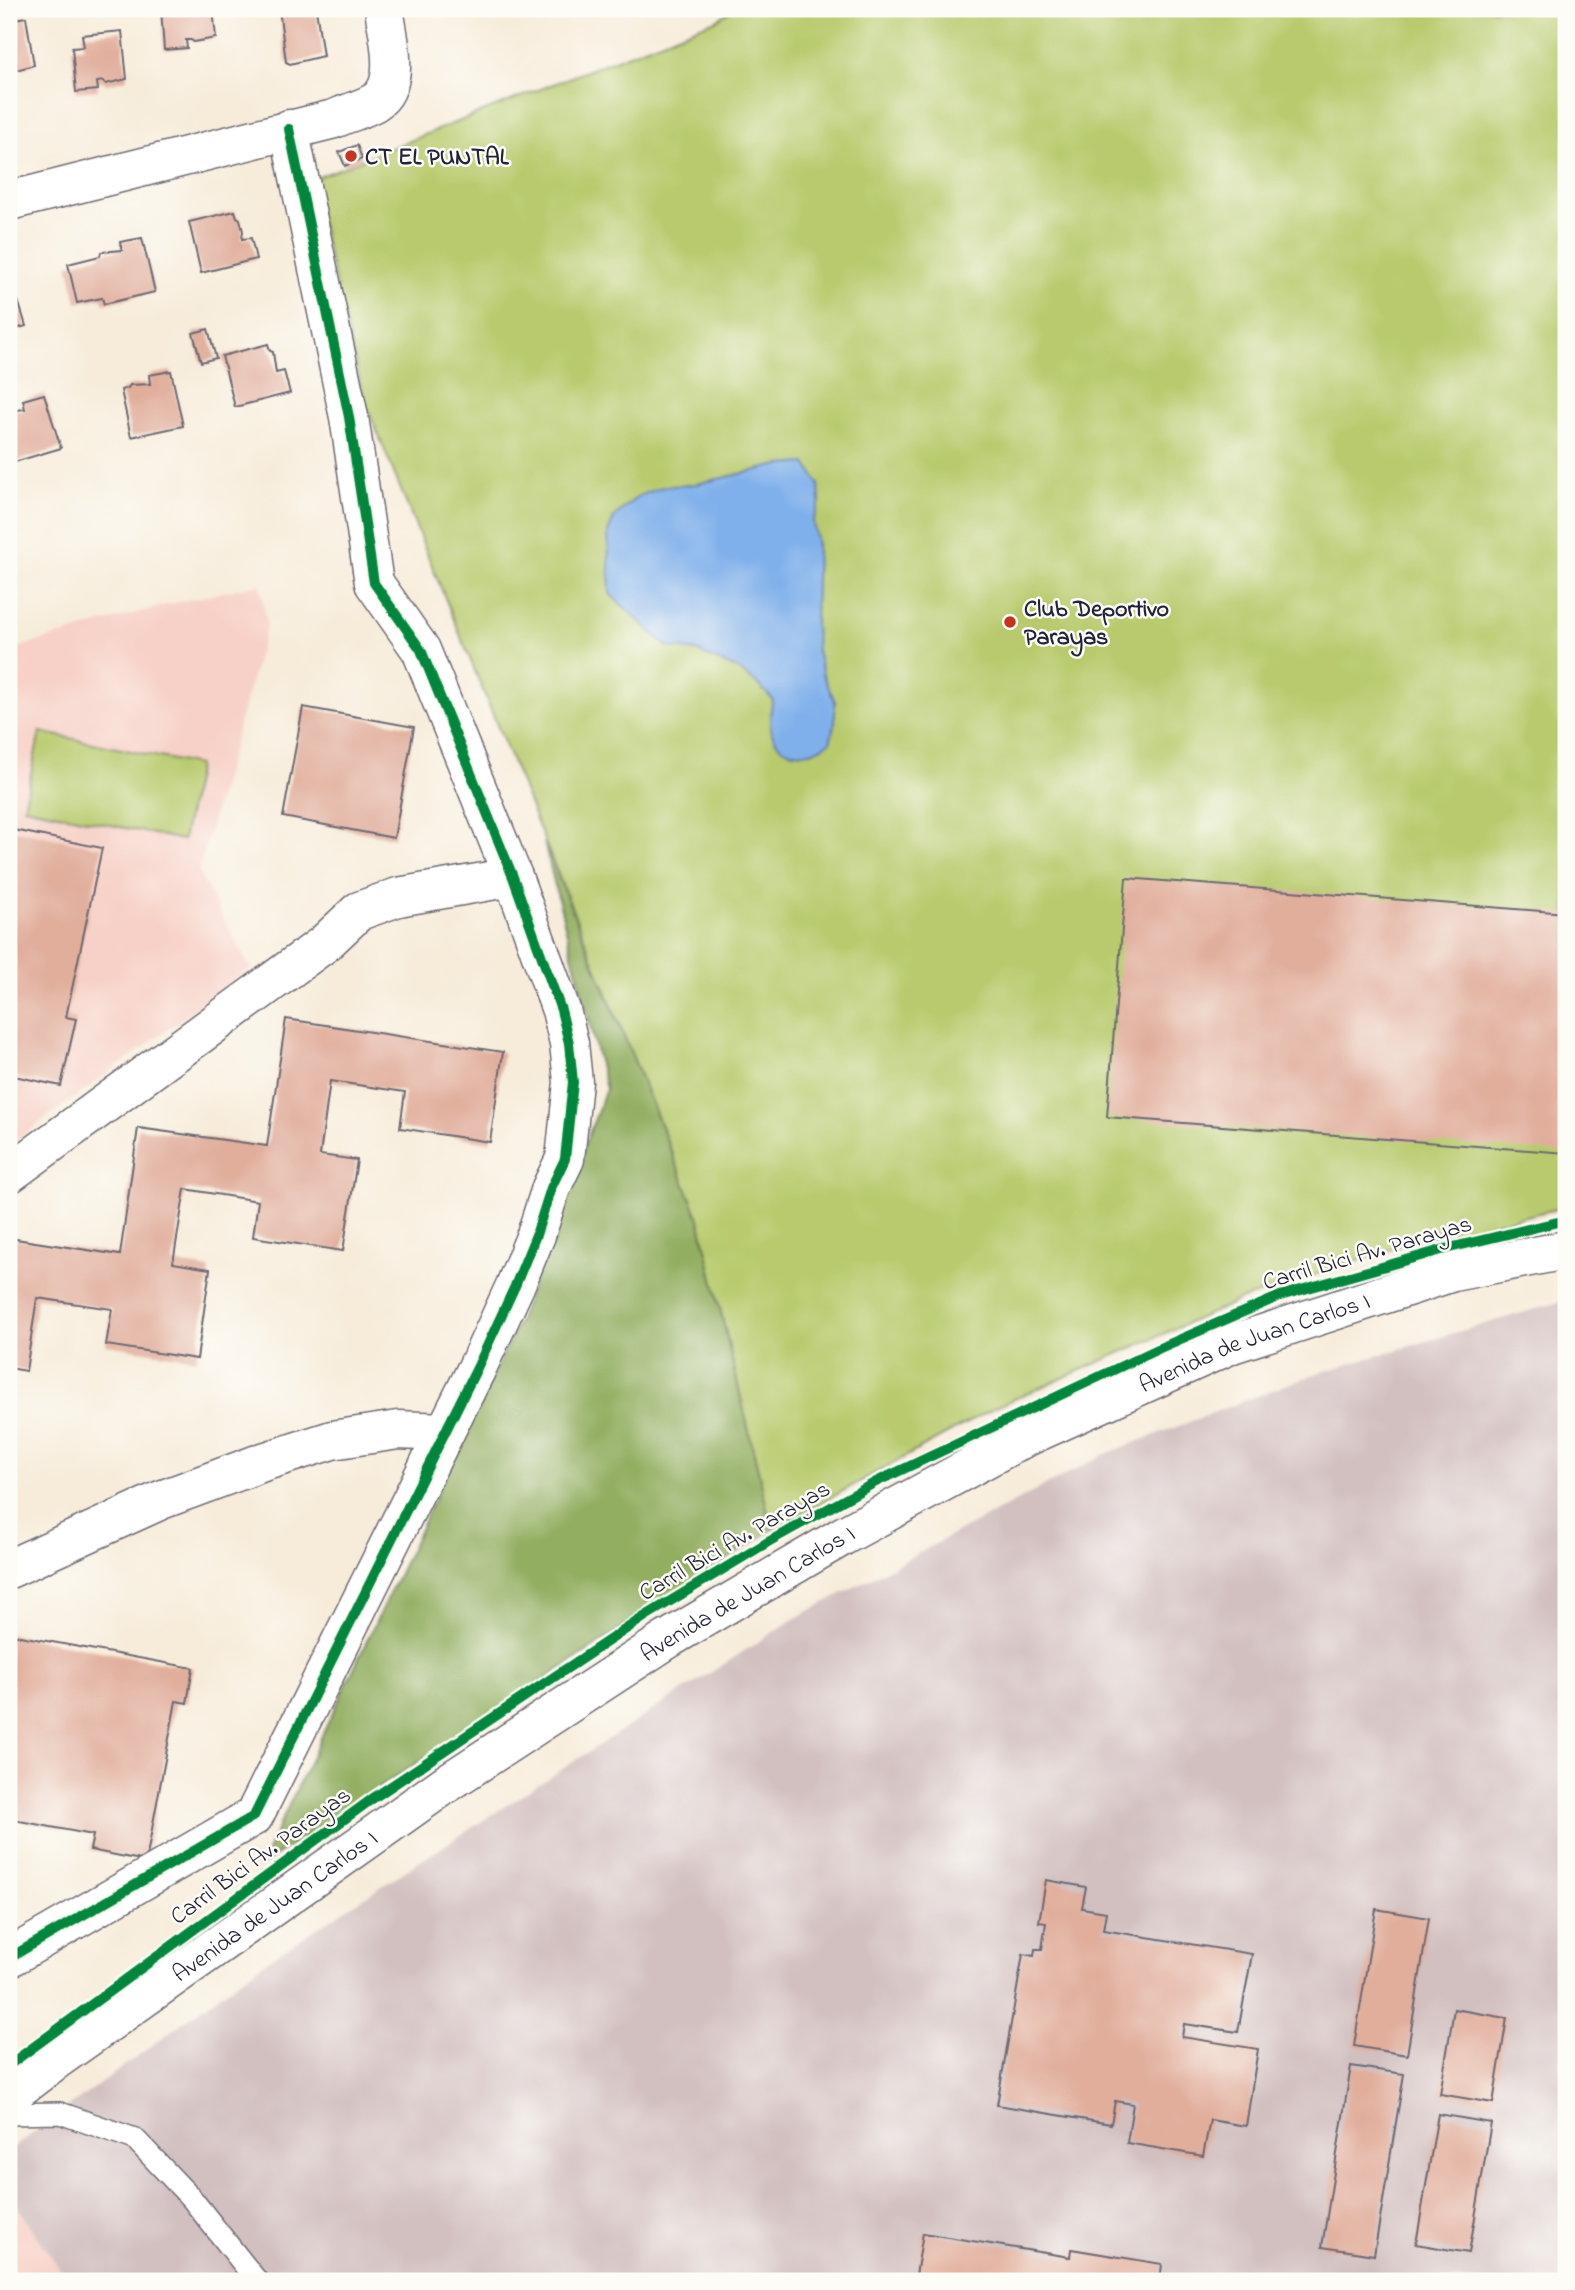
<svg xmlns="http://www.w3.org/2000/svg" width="1575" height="2290" viewBox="0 0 1575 2290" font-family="'Indie Flower',sans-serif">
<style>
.built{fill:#f7d1c7}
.industrial{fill:#d2bfc0}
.green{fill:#b8ca6d;stroke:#6d7654;stroke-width:2}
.forest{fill:#92ae60;stroke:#5a684e;stroke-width:2}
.water{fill:#80b0eb;stroke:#516993;stroke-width:2}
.building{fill:#e1ae9c}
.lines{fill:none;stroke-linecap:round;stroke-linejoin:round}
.lane-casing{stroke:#6d6973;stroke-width:24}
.street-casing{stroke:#6d6973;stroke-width:41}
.lane{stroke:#fff;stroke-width:21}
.street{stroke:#fff;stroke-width:38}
.cycleway-casing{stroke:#fdfcf7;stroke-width:15}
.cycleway{stroke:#00873e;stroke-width:10}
.poi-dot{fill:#c8321e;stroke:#fdfcf7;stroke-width:2.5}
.labels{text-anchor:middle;stroke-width:5;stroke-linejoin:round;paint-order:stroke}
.poi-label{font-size:24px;font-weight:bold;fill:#22223b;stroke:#fdfcf7;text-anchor:start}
.street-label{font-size:24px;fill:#22223b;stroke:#fdfcf7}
</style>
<rect width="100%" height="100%" fill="#fdfcf7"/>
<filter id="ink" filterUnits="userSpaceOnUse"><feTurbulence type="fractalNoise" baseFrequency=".0143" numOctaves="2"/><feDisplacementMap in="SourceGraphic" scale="14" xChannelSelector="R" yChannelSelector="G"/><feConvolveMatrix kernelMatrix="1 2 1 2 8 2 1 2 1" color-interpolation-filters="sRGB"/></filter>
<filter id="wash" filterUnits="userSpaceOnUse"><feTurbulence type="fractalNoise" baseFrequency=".00686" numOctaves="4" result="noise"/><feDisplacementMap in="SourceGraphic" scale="28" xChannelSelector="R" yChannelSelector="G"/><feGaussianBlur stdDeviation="1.57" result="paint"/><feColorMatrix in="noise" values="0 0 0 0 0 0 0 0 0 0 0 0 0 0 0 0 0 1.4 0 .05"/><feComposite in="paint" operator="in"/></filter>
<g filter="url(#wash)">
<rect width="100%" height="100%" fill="#f7ecda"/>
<path class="built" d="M260 584 267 624 198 872 251 969 9 1145V650L157 607Z
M9 2195 68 2281H9Z"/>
<path class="industrial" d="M1566 1300V2281H68L9 2195V2151L262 1964 792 1620 1103 1455 1312 1375Z"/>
<path class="green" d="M733 9H1566V1207L1419 1240 1243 1299 994 1408 772 1530 699 1219 365 402 310 180 718 19Z
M40 732 198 765 183 840 24 807Z"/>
<path class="forest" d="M544 842 699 1219 772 1530 260 1866 517 1325 606 1089Z"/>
<path class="water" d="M806 463 819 484 820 502 813 521 817 545 815 625 817 651 824 678 835 701V724L830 742C824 745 816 751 810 752 773 757 765 730 773 700L759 685 739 670 696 651 668 647 610 594 608 532 615 516 638 496 662 487 696 484 779 465Z"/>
<g id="blocks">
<path class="building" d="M161 9H213L216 38 194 42 191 40H186L187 48 164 50Z
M279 9H316L323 56 290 64 286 62Z
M26 17 34 65 13 71 9 69V20Z
M122 31 127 79 106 84 103 81 97 82 98 90 76 92 72 48 84 47 82 35Z
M357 145 362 159 345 166 339 152Z
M235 211 237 217 240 219 243 231 242 239 251 238 256 259 201 273 189 222Z
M142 238 155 292 104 304 102 298 77 303 68 264 100 256 101 252 122 250 120 242Z
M9 271 26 326 9 331Z
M208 329 216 358 201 362 193 333Z
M268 344 270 351 273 352 276 373 284 371 290 393 235 407 222 356Z
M171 371 183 426 131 437 121 390 128 388 130 385 150 384 149 375Z
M44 394 61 448 11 463 9 411 25 409 23 400Z
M303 707 414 727 394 838 283 817Z
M9 829 102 848 66 1017 76 1019 61 1086 9 1075Z
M1126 878 1566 913V1153L1107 1117Z
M286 1019 503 1052 490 1142 400 1128 405 1092 330 1081 320 1155 357 1160 343 1251 253 1237 258 1201 185 1189 173 1263 210 1269 197 1359 106 1345 112 1309 37 1298 26 1371 9 1368V1238L120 1255 138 1128 267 1146Z
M9 1634 193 1668 187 1703 176 1701 146 1861 90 1850 93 1835 9 1819Z
M1046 1880 1086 1887 1082 1908 1106 1912 1103 1930 1252 1954 1238 2032 1184 2024 1182 2037 1258 2049 1246 2126 1210 2120 1203 2156 1127 2143 1133 2104 1115 2101 1111 2124 997 2105 1023 1954 1034 1956 1035 1949H1042L1046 1923 1039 1922Z
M1376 1909 1429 1918 1407 2055 1354 2046Z
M1454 2009 1507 2018 1493 2103 1440 2094Z
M1351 2066 1404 2074 1374 2255 1322 2247Z
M1438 2114 1491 2123 1469 2253 1416 2244Z
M923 2233 1070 2257 1071 2249 1162 2264 1160 2281H915Z"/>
</g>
</g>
<g filter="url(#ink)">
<use href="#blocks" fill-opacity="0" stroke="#6d6973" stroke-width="2"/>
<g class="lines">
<defs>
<path id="lane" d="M9 2114 60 2113 135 2139 192 2199 257 2281"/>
<g id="street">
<path d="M9 201 334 119C347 113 363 109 375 102 402 85 388 35 384 9"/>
<path d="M9 1174 324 944 359 911 398 897 513 877"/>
<path d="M9 1569 161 1500 263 1462 332 1440 398 1430 445 1432"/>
<path d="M9 1958 254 1816 477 1368 515 1286 536 1235 551 1188 565 1159 573 1082 569 1043 561 1010 513 877 421 650 374 583 349 417 289 129"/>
<path id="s1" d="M9 2096 56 2060 446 1784 668 1639 843 1536 1024 1438 1232 1344 1453 1272 1566 1250"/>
</g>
</defs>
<use href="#lane" class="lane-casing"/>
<use href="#street" class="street-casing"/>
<use href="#lane" class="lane"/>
<use href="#street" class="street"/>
<defs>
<path id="cycleway" d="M9 1958 254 1816 477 1368 515 1286 536 1235 551 1188 565 1159 573 1082 569 1043 561 1010 513 877 421 650 374 583 349 417 289 129
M9 2065 372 1799 530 1693 644 1617 768 1542 876 1482 1160 1348 1280 1296 1445 1249 1566 1220"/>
</defs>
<use href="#cycleway" class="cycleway-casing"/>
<use href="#cycleway" class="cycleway"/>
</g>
</g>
<g class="poi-dot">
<circle cx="351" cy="156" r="7"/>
<circle cx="1010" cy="622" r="7"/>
</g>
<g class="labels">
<g class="poi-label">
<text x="365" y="164">CT EL PUNTAL</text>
<text x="1024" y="616">Club Deportivo<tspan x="1024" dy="28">Parayas</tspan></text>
</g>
<g class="street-label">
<text transform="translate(1367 1252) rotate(-16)" y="8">Carril Bici Av. Parayas</text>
<text dy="8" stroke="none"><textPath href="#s1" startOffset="1461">Avenida de Juan Carlos I</textPath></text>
<text transform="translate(734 1540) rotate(-30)" y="8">Carril Bici Av. Parayas</text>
<text dy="8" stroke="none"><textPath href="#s1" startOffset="894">Avenida de Juan Carlos I</textPath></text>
<text transform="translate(260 1855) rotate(-36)" y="8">Carril Bici Av. Parayas</text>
<text dy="8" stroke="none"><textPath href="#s1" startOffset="327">Avenida de Juan Carlos I</textPath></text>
</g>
</g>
<rect width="1575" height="2290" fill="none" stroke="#fdfcf7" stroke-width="35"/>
</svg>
